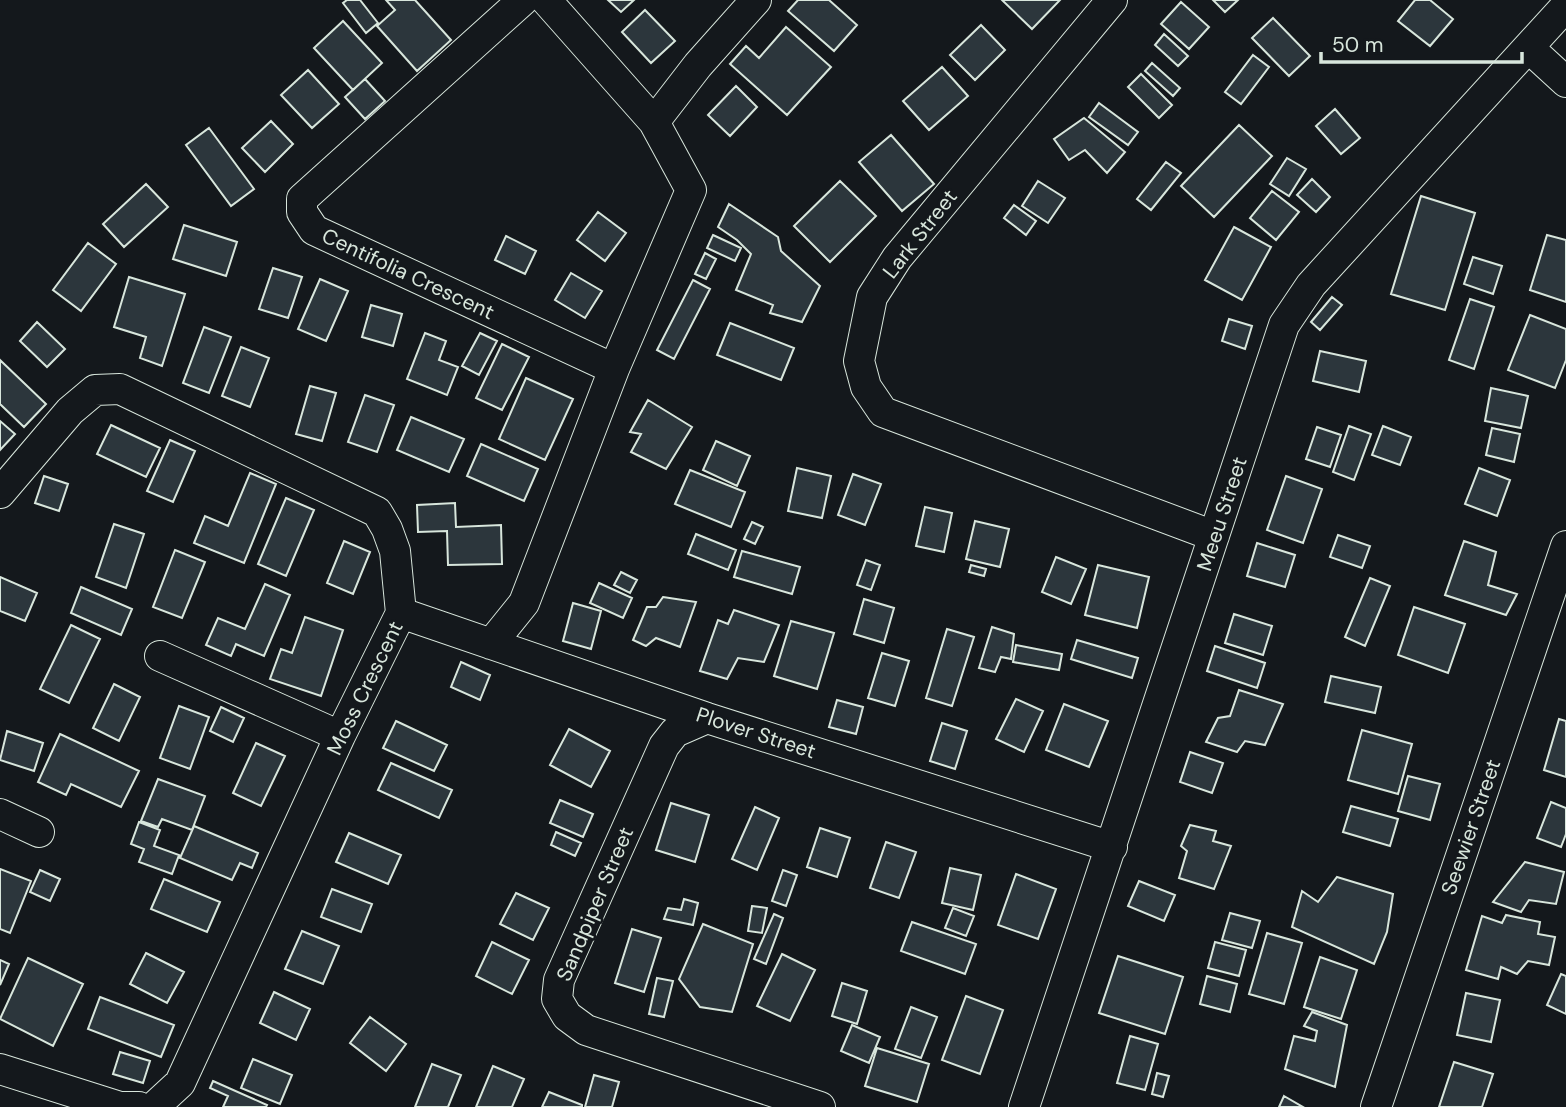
<svg xmlns="http://www.w3.org/2000/svg" width="1566" height="1107" viewBox="0 0 1566 1107" font-family="'DM Sans',sans-serif">
<style>
.building{fill:#2c363c;stroke:#d8e6dc;stroke-width:2}
.lines{fill:none;stroke-linecap:round;stroke-linejoin:round}
.minor-casing{stroke:#d8e6dc;stroke-width:32}
.minor{stroke:#14181c;stroke-width:30}
.labels{text-anchor:middle;stroke-width:5;stroke-linejoin:round;paint-order:stroke}
.street-label{font-size:21px;fill:#d8e6dc;stroke:#14181c}
</style>
<rect width="100%" height="100%" fill="#14181c"/>
<path class="building" d="M347 0H360L378 23 366 33 343 3Z
M386 0H415L451 40 417 71 377 26 395 10Z
M608 0H634L621 12Z
M798 0H829L857 25 834 51 788 11Z
M1002 0H1060L1032 29Z
M1213 0H1238L1225 12Z
M1415 0H1430L1453 19 1430 46 1398 21Z
M1181 2 1209 27 1189 49 1161 24Z
M645 10 675 41 651 63 622 32Z
M1273 18 1310 56 1289 76 1252 38Z
M343 21 382 63 353 90 314 48Z
M981 25 1005 50 975 80 950 55Z
M786 27 831 67 787 115 730 64 746 46 759 58Z
M1164 34 1188 56 1178 66 1155 45Z
M1253 55 1269 67 1241 104 1225 92Z
M1152 63 1180 88 1173 96 1145 71Z
M942 67 968 96 929 130 903 101Z
M308 70 339 104 312 128 281 95Z
M1141 74 1172 105 1159 118 1128 87Z
M365 79 385 101 365 119 345 97Z
M736 86 757 107 730 136 708 115Z
M1099 103 1138 132 1128 145 1089 117Z
M1335 109 1360 138 1341 154 1316 126Z
M1084 118 1125 152 1107 173 1085 150 1069 160 1054 139Z
M271 121 293 144 265 172 242 148Z
M1239 125 1272 156 1214 217 1181 186Z
M209 128 254 189 231 206 186 145Z
M891 135 934 184 902 211 859 162Z
M1287 158 1306 169 1289 196 1270 184Z
M1166 162 1181 173 1151 210 1137 199Z
M1312 179 1330 197 1316 212 1297 195Z
M840 181 876 216 830 262 794 226Z
M1038 181 1065 198 1048 223 1022 206Z
M146 184 168 207 124 247 103 224Z
M1272 191 1299 212 1276 240 1250 218Z
M1421 196 1475 213 1445 310 1391 294Z
M729 204 778 237 781 251 820 286 802 322 770 313 773 305 736 290 751 254 737 240 718 227Z
M1014 205 1036 221 1026 235 1004 218Z
M598 212 626 233 605 261 577 240Z
M184 225 237 242 226 276 173 259Z
M1234 227 1271 247 1242 300 1205 280Z
M713 235 741 248 735 261 707 248Z
M1547 235 1566 240V302L1530 290Z
M506 236 536 251 525 274 495 260Z
M88 243 116 264 81 311 53 290Z
M705 253 716 259 706 279 695 274Z
M1473 257 1502 266 1493 294 1464 284Z
M273 268 302 277 288 318 259 309Z
M571 273 602 291 585 318 555 300Z
M129 277 185 294 162 366 140 358 146 337 114 327Z
M320 279 348 291 326 341 298 329Z
M693 280 710 289 674 359 657 350Z
M1332 297 1342 305 1320 330 1311 322Z
M1470 299 1494 307 1474 369 1449 360Z
M371 305 402 314 393 346 362 337Z
M1530 315 1566 329V360L1555 388 1508 370Z
M1229 319 1252 326 1245 349 1222 341Z
M37 322 65 349 47 367 20 341Z
M730 323 794 348 781 380 717 355Z
M204 327 231 337 209 393 183 383Z
M425 333 446 341 439 360 458 367 447 395 407 379Z
M480 333 497 341 479 375 462 366Z
M502 344 529 357 502 410 476 398Z
M241 347 269 358 250 407 222 396Z
M1320 351 1366 361 1359 392 1313 381Z
M0 360 46 404 24 427 0 404Z
M526 378 573 399 545 460 499 439Z
M310 386 336 393 322 441 296 434Z
M1491 388 1528 396 1521 428 1485 421Z
M365 395 394 405 377 452 348 442Z
M648 400 692 427 666 469 631 452 641 434 630 432Z
M411 417 464 439 449 472 397 450Z
M0 421 15 434 0 450Z
M111 425 160 448 146 477 97 454Z
M1349 426 1371 434 1354 480 1333 472Z
M1383 426 1411 437 1400 465 1372 455Z
M1317 427 1341 435 1330 467 1306 459Z
M1492 428 1520 434 1514 462 1486 455Z
M170 440 195 451 173 502 147 491Z
M716 441 750 456 737 486 703 470Z
M481 444 538 469 524 501 467 476Z
M797 468 831 476 822 518 788 511Z
M1479 468 1510 480 1497 516 1465 504Z
M690 470 745 492 731 527 675 504Z
M250 473 276 484 244 563 194 543 205 516 228 526Z
M853 474 881 484 865 525 838 515Z
M44 476 68 484 59 511 35 503Z
M1286 476 1322 489 1303 543 1267 530Z
M286 498 314 510 286 576 258 564Z
M455 503 456 527 501 525 502 564 448 565 447 531 418 532 417 505Z
M925 507 952 513 944 552 916 546Z
M975 521 1009 529 1000 567 966 559Z
M752 522 763 527 755 544 744 539Z
M114 524 144 534 126 588 96 577Z
M696 534 736 550 728 570 688 554Z
M1338 535 1370 546 1362 568 1330 557Z
M344 541 370 552 353 594 327 583Z
M1464 541 1496 552 1488 585 1517 594 1506 615 1445 595Z
M1257 543 1295 555 1285 587 1247 576Z
M175 550 205 562 182 618 153 607Z
M742 551 800 567 792 594 734 577Z
M1056 557 1086 569 1071 604 1042 592Z
M866 560 880 565 871 590 857 585Z
M971 565 986 569 984 576 969 572Z
M1098 565 1149 577 1137 628 1085 615Z
M621 572 637 580 630 593 614 585Z
M0 577 37 593 25 621 0 611Z
M1370 578 1390 586 1365 646 1345 637Z
M599 583 632 598 623 618 590 603Z
M265 584 290 595 264 656 236 644 231 656 206 645 218 618 245 629Z
M81 587 132 609 121 635 71 613Z
M663 597 696 602 680 647 656 638 646 646 633 640 647 607H656Z
M864 599 894 608 884 643 854 634Z
M573 603 601 611 591 649 563 641Z
M1414 607 1465 624 1448 673 1398 655Z
M734 610 779 625 764 662 738 658 727 679 700 671 718 620 728 624Z
M1234 614 1272 626 1263 655 1225 643Z
M305 617 343 630 321 696 270 679 281 649 292 653Z
M791 621 834 633 817 689 774 676Z
M71 625 100 639 69 703 40 689Z
M992 627 1014 634 1011 659 1001 657 995 672 979 668Z
M947 629 974 637 952 706 926 698Z
M1077 640 1138 658 1132 678 1071 659Z
M1016 645 1062 654 1059 670 1013 662Z
M1215 646 1265 663 1257 688 1207 671Z
M882 653 909 661 895 706 868 698Z
M461 662 490 675 480 700 451 687Z
M1331 676 1381 687 1375 713 1325 702Z
M114 684 140 697 119 741 93 728Z
M1239 690 1283 704 1265 745 1245 741 1237 752 1206 742 1218 718 1230 716Z
M1016 699 1043 711 1024 752 996 739Z
M837 700 863 707 856 734 829 727Z
M1064 704 1108 721 1089 767 1046 750Z
M179 706 209 717 190 769 160 758Z
M221 707 244 718 233 742 210 731Z
M1559 719 1566 721V777L1544 770Z
M396 721 447 745 434 771 383 748Z
M942 723 967 731 955 769 930 761Z
M569 729 610 751 591 787 550 765Z
M1362 730 1412 744 1398 794 1348 780Z
M7 731 43 743 34 771 0 760Z
M60 734 139 771 121 807 71 784 66 795 38 782Z
M256 743 285 756 261 806 233 793Z
M1190 752 1223 763 1212 793 1180 782Z
M391 763 452 790 439 818 378 790Z
M1408 776 1440 784 1430 820 1398 811Z
M158 779 205 796 192 830 162 819 158 827 141 821Z
M560 800 593 814 583 837 550 823Z
M1551 802 1566 808V834L1561 847 1537 838Z
M671 803 709 815 695 862 656 850Z
M1351 806 1398 819 1390 846 1343 832Z
M755 807 779 818 757 870 732 859Z
M139 822 160 830 154 846 179 855 172 874 139 862 144 849 131 844Z
M1190 825 1216 831 1213 841 1231 846 1214 889 1179 878 1187 851 1181 846Z
M194 826 258 853 252 868 240 863 232 880 180 858Z
M820 828 850 838 837 877 807 867Z
M556 832 581 843 575 856 551 845Z
M349 833 401 855 388 884 336 862Z
M886 842 916 852 899 898 870 888Z
M1525 862 1564 872 1556 904 1529 900 1521 912 1493 902Z
M950 868 981 875 973 910 942 903Z
M0 869 31 881 10 933 0 929Z
M40 870 60 879 50 901 30 892Z
M783 870 797 875 786 906 772 901Z
M1016 874 1056 889 1038 939 998 925Z
M1337 877 1393 894 1387 932 1374 964 1292 927 1302 891 1318 902Z
M164 879 220 902 207 932 151 909Z
M1139 881 1175 895 1164 921 1128 906Z
M332 889 372 904 361 932 321 917Z
M516 893 549 908 533 940 500 924Z
M684 899 698 903 693 925 664 919 668 908 681 910Z
M752 906 767 908 762 933 748 931Z
M953 908 974 916 966 936 945 928Z
M1230 913 1260 921 1252 948 1222 940Z
M774 914 783 918 766 964 754 959Z
M1506 915 1540 922 1538 934 1555 937 1549 965 1528 961 1517 974 1501 967 1498 979 1466 970 1482 916 1502 923Z
M912 922 976 944 965 974 901 951Z
M703 924 753 944 732 1012 700 1007 679 979Z
M632 929 661 938 644 992 615 983Z
M302 931 339 946 323 984 285 969Z
M1267 933 1302 943 1284 1004 1249 994Z
M492 942 529 960 512 994 476 976Z
M1215 942 1246 950 1239 976 1208 968Z
M146 953 184 972 167 1003 130 984Z
M782 954 815 970 790 1021 757 1006Z
M1118 956 1183 977 1165 1034 1099 1013Z
M1320 957 1357 970 1341 1019 1304 1007Z
M28 958 83 984 53 1046 0 1019Z
M0 960 9 964 0 985Z
M1561 974 1566 976V1014L1547 1005Z
M1207 976 1237 984 1230 1012 1200 1004Z
M657 978 673 981 664 1017 649 1014Z
M842 983 867 991 857 1024 832 1016Z
M274 992 310 1009 296 1040 260 1023Z
M1466 993 1500 1000 1491 1042 1457 1035Z
M966 996 1003 1010 980 1074 942 1060Z
M100 997 174 1025 161 1057 88 1029Z
M911 1007 937 1017 921 1058 895 1049Z
M1312 1012 1347 1025 1335 1087 1285 1069 1294 1036 1315 1041 1317 1031 1304 1026Z
M370 1017 406 1044 386 1071 350 1043Z
M852 1025 880 1037 869 1063 841 1051Z
M1130 1036 1158 1044 1145 1090 1117 1083Z
M877 1048 929 1064 917 1102 865 1086Z
M120 1052 150 1061 143 1083 113 1074Z
M253 1059 292 1075 280 1104 241 1088Z
M1454 1062 1493 1074 1482 1107H1439Z
M432 1064 461 1075 448 1107H415Z
M493 1066 524 1079 512 1107H476Z
M1157 1073 1169 1076 1163 1097 1152 1094Z
M594 1075 619 1082 612 1107H585Z
M213 1081 267 1105 266 1107H223L228 1096 210 1088Z
M549 1092 582 1105V1107H542Z
M1284 1096 1303 1107H1279Z"/>
<g class="lines">
<defs>
<path id="minor" d="M523 0 302 199V212L314 230 614 369
M1112 0 897 258 872 297 859 361 866 387 883 412 1214 536
M1529 48 1566 82
M654 122 698 65 756 0
M0 493 70 411 95 390 120 389 377 512 387 529 395 551 401 613 340 736 180 1083 154 1107
M401 613 707 718 1112 847
M491 644 524 603 614 369 691 190 654 122 546 0
M160 656 340 736
M707 718 675 732 664 746 559 980 557 999 567 1016 586 1030 820 1107
M0 814 39 832
M0 1069 120 1107H139
M1024 1107 1284 325 1311 285 1566 6
M1376 1107 1566 546"/>
</defs>
<use href="#minor" class="minor-casing"/>
<use href="#minor" class="minor"/>
</g>
<g class="labels">
<g class="street-label">
<text transform="translate(920 234) rotate(-52)" y="7">Lark Street</text>
<text transform="translate(408 274) rotate(25)" y="7">Centifolia Crescent</text>
<text transform="translate(1222 514) rotate(-72)" y="7">Meeu Street</text>
<text transform="translate(365 688) rotate(-64)" y="7">Moss Crescent</text>
<text transform="translate(756 733) rotate(18)" y="7">Plover Street</text>
<text transform="translate(1471 827) rotate(-71)" y="7">Seewier Street</text>
<text transform="translate(595 904) rotate(-67)" y="7">Sandpiper Street</text>
</g>
</g>
<path d="M1321 52v10h201v-10" fill="none" stroke="#d8e6dc" stroke-width="3.5"/>
<text x="1332" y="52" font-size="21" fill="#d8e6dc" stroke="#14181c" stroke-width="5" paint-order="stroke">50 m</text>
</svg>
